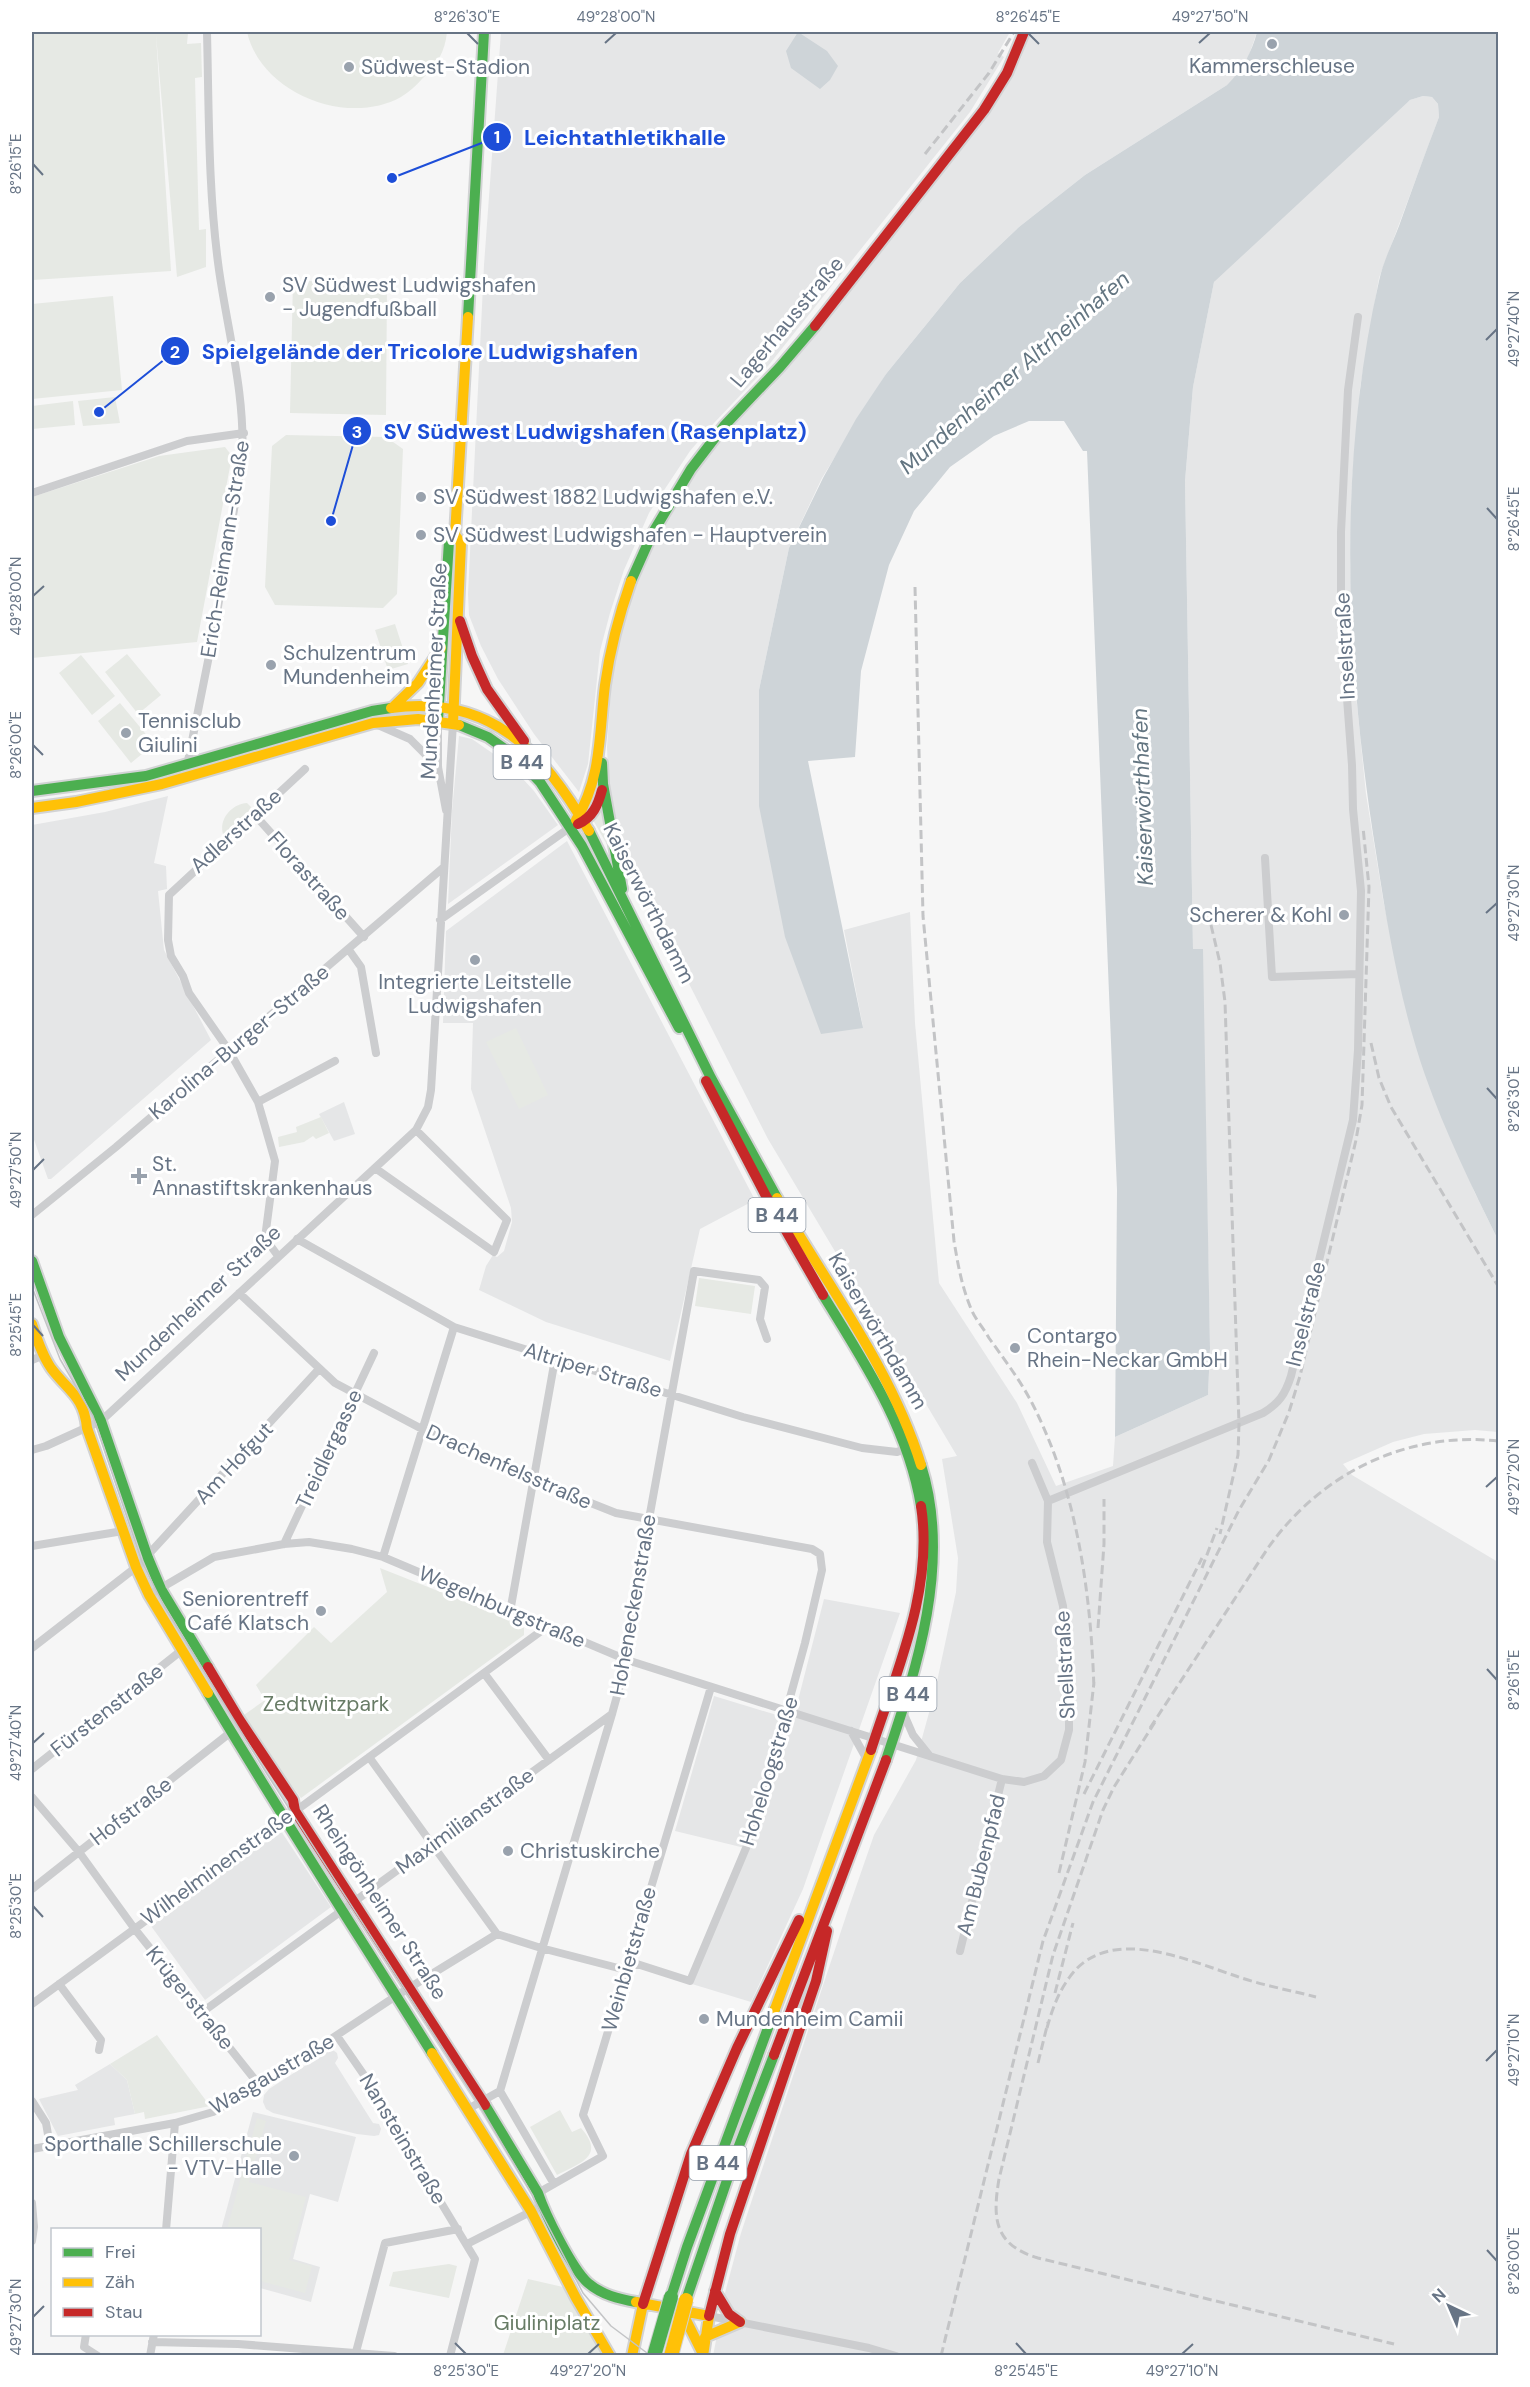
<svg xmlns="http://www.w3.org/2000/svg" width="1530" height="2387" viewBox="0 0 1530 2387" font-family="'DM Sans',sans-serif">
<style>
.built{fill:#e5e6e7}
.green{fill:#e6e9e4}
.water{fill:#ced4d8}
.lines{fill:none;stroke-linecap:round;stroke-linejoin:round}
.fast-casing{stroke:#d2d3d4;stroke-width:14}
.slow-casing{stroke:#d2d3d4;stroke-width:14}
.jam-casing{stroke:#d2d3d4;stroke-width:14}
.street{stroke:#cccdcf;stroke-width:8}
.fast{stroke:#4caf50;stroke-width:10}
.slow{stroke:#ffc107;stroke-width:10}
.jam{stroke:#c62828;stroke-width:10}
.tram{stroke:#c3c4c6;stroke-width:1.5}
.rail{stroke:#c3c4c6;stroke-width:3;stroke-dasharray:9 4.5;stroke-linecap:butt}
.fast-bridge-casing{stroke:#d2d2d3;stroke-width:16;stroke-linecap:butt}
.slow-bridge-casing{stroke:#d2d2d3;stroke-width:16;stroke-linecap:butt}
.fast-bridge{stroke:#4caf50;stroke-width:14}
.slow-bridge{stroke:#ffc107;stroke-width:14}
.ticks{fill:none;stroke:#677485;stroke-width:2}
.poi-dot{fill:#99a2ad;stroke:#fff;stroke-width:2}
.labels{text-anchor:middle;stroke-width:6;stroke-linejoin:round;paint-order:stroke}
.shield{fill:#fff;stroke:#959eaa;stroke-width:1.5}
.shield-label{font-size:20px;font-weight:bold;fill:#677485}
.poi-label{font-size:21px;fill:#677485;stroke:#fff;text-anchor:start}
.street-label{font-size:21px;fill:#677485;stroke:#fff}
.park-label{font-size:21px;fill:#687c66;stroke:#fff}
.water-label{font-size:22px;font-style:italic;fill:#637581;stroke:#fff}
.leader{fill:none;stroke:#1d4ed8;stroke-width:2}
.callout-dot{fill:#1d4ed8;stroke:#fff;stroke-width:2}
.mark-label{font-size:18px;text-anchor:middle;font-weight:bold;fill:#fff}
.callout-label{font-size:22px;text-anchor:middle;font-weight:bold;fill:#1d4ed8;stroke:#fff;stroke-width:6;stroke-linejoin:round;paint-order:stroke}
.neatline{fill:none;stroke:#677485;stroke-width:2}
.ticks-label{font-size:15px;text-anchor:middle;fill:#677485}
</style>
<rect width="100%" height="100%" fill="#f6f6f6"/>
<path class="built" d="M501 32H1010L998 53 1004 57 970 112 768 366 714 423 690 451 649 513 624 570 610 613 600 651 588 764 579 792 534 734 498 679 481 646 469 615 468 594 484 265Z
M1028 32H1257L1249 55 1236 76 1227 85 1085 175 1019 227 960 283 886 374 822 478 789 548 759 690 863 1027 844 930 910 912 915 1023 939 1283 1017 1403 1056 1486 1113 1466 1115 1437 1208 1395 1210 1348 1202 949H1193L1185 481 1193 387 1214 282 1234 254 1400 108 1410 100 1423 96 1432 97 1438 104 1439 117 1379 278 1360 388 1352 482 1350 565 1354 675 1366 794 1383 899 1401 986 1474 1191 1498 1240V1432L1475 1430 1424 1434 1393 1442 1343 1464 1352 1475 1498 1562V2355L713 2356 725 2293 741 2233 849 1907 874 1835 916 1760 935 1691 956 1592 958 1558 942 1459 957 1456 768 1139 623 854 616 834 609 792 607 747 612 673 618 644 635 588 658 535 679 497 702 462 727 432 772 386 991 111 1005 89 1021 58 1028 37Z
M459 736 472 739 511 766 534 791 558 825 448 904 452 811Z
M168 796 154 863 166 866 167 889 158 891 164 950 211 1040 51 1179H48L32 1134V825L105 812Z
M567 841 755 1200 700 1229 670 1361 546 1322 479 1290 486 1266 493 1255 497 1257 504 1251 512 1222 511 1208 471 1089 473 1023H443L446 931Z
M344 1102 355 1134 334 1141 319 1114Z
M824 1599 900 1613 803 1889 751 2002 692 1984 749 1849 675 1831 714 1696 793 1720Z
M281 1831 331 1907 205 2000 151 1926Z
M333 2050 337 2053 338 2058 335 2063 373 2123 379 2124 381 2129 379 2135 374 2136 357 2134 273 2113 266 2109 263 2102 264 2095 269 2089 328 2051Z
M110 2064 127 2080 135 2114 114 2118 115 2125 58 2136 39 2099 78 2090 75 2085Z
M253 2112 356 2137 338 2202 310 2194 293 2259 320 2267 311 2302 260 2288V2230H221Z"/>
<path class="green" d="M32 32H204L188 33 187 44 201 43 202 77 195 78 199 230 206 229V267L177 277 156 35 171 271 33 280Z
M247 32H447C445 52 437 65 422 79 416 86 409 92 401 97 347 127 261 93 247 32Z
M293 280 387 286 386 415 290 413Z
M113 296 122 390 32 399V304Z
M115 397 120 423 83 426 78 401Z
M73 401 75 425 32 429V406Z
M286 435 386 437 403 449 397 594 383 608 275 605 265 587 272 446Z
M225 447 232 456 197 642 32 658V497L159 456Z
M395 624 408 664 388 670 375 630Z
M127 654 161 695 138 714 105 672Z
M81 655 115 696 92 715 59 673Z
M120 703 154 744 131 763 98 721Z
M247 803 251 807 248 814 224 837C217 821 231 804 247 803Z
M603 803 610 850 593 820Z
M516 1028 548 1095 519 1109 486 1042Z
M321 1117 329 1133 316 1139 313 1136 304 1142 279 1147 278 1137 297 1132 296 1127Z
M699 1278 755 1286 751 1314 695 1306Z
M380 1568 514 1621 524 1628V1635L301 1798 241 1717 265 1700 256 1685 314 1627 331 1643 387 1592Z
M157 2035 210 2106 145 2119 144 2112 135 2114 127 2080 110 2064Z
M560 2110 572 2132 581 2128C606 2156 580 2163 557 2175L530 2127Z
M257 2118 266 2121 249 2182 306 2197 289 2260 312 2266 305 2293 260 2281V2230L227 2229Z
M449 2264 457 2266 449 2298 389 2286 393 2272Z
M528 2279 563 2287 602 2355H503Z"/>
<path class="water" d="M798 32 827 51 838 66 830 80 820 89 791 68 786 51Z
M1257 32H1498V1240C1472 1187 1445 1132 1425 1075 1401 1006 1388 931 1377 859 1346 669 1336 471 1379 281 1383 262 1392 244 1399 226 1412 190 1425 153 1439 117L1438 104 1432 97 1423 96 1410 100 1214 282 1193 387 1185 481 1193 949H1203L1210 1348 1208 1395 1115 1437 1117 1190 1087 451H1083L1064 421H1029L994 436 950 467 914 511 889 565 861 671 855 757 808 761 863 1028 821 1034 785 937 759 806V690L789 548 823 478 856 419 886 374 960 283 1019 227 1085 175 1227 85C1242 70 1252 52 1257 32Z"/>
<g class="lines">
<defs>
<path id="fast" d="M468 317 484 32
M631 581 652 534 691 469 724 426 780 367 815 326
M438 720 449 541 455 535
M459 725 488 737 516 757 540 782 582 846 679 1028
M602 763 603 784 622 889
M32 791 146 776 372 711 391 708
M589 831 711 1078 777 1198
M32 1261 59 1337 101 1421 148 1558 161 1589 208 1667
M823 1295C864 1362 908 1427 921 1506
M208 1693C280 1814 357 1933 432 2053
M886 1760C917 1668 952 1562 921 1465
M485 2105 538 2193C545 2214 572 2269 588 2283 602 2295 619 2299 636 2302
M671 2297 687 2247 775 2009
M686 2300 737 2151 774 2055"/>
<path id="slow" d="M394 706 418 683 441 648
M391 708C491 694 542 751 589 831
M453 723 461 543 455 535 468 317
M32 808 76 802 162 784 373 723 418 719 459 725
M576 820C602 777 599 733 605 685 610 649 619 615 631 581
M777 1198C827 1285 891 1368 921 1465
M32 1324C37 1339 42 1355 51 1368 68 1391 84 1396 87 1428L136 1567 149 1595 208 1693
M775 2009 871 1750
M432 2053 531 2211 576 2298 610 2356
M636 2302 709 2316 703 2356
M682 2312 702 2352
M705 2337 740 2322
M632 2356 643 2304"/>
<path id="jam" d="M815 326 984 110 1007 73 1024 32
M460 621 472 656 487 689 524 741
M578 824C593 817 598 805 602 790
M706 1081 766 1196 823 1295
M208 1667 239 1719 293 1800 295 1811 485 2105
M871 1750C896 1672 934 1590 921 1506
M774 2055 886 1760
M715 2291 729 2314 740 2322
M643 2304 691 2154 737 2048 799 1920
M709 2316 730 2234 816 1981 827 1931"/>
</defs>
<use href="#fast" class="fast-casing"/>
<use href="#slow" class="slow-casing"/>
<use href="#jam" class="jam-casing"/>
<path class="street" d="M32 493 187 441 244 433
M438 720V767L446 810
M378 725 410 739 438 767
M187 766 214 631 242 461C246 397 228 333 219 270 208 191 209 111 207 32
M254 814 364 937
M1265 858 1272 977 1358 974
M440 920 572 826
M349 950 361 967 376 1053
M258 1102 335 1061
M375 1168 494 1252 507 1220 416 1130
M32 1215 116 1147 444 867
M297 1239 454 1327 743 1417 862 1448 897 1452 907 1448
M278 1256 265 1238 275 1161 258 1102 228 1049 189 993 183 976 171 956 168 940 169 895 305 769
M239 1293 335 1383 422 1429 533 1480 616 1513 812 1549 820 1554 822 1570 805 1643 767 1781 746 1848 690 1981 637 1964 626 1970 541 1948 497 1934 369 1757
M32 1360 44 1355
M32 1450 46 1446 101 1421 416 1130 428 1107 431 1090 453 723
M1048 1501 1263 1413C1279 1403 1285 1395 1291 1376L1353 1120 1358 1050 1361 891 1353 809 1352 765 1341 618V532L1348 390 1358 317
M284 1544 374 1353
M32 1546 123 1531
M147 1556 319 1369
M383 1557 454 1327
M149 1595 214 1557 284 1544 309 1542 352 1549 383 1557 627 1660 1002 1779 1024 1782 1044 1776 1061 1760 1069 1730V1678L1063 1606 1047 1542 1048 1501 1032 1463
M510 1612 555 1359
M32 1648 148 1558
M484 1673 549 1760
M903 1712 913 1735 929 1755
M851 1731 866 1758
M32 1769 182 1650
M32 1797 79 1852 134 1928 260 2086
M32 1889 231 1732
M960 1951 1002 1779
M59 1984 101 2040 99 2050
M32 2004 548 1626
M201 2013 612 1714
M337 2036 364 2075 475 2259 450 2356
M500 2091 554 2184
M32 2101 46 2123 50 2146
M468 2109 500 2091 612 1714 627 1660 649 1519 694 1271 759 1280 765 1287 760 1319 767 1339
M32 2149 175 2123 213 2112 260 2086 396 1996 497 1934
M538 2193 603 2156 583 2115 711 1687
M32 2203 34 2227 32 2241
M166 2230 175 2123
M467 2244 542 2206
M709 2316 869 2348 896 2356
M86 2334 84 2347 98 2356
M152 2342 238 2344 394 2356
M356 2352 385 2243 458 2229
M150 2356 154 2334"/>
<use href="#fast" class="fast"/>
<use href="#slow" class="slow"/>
<use href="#jam" class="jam"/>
<path class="tram" d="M32 1287 60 1359 93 1416 142 1562 164 1606 267 1774 478 2103 530 2191 583 2293 611 2326 651 2356"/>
<path class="rail" d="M925 154 989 73 1014 32
M915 587 923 916 954 1241C958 1265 962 1288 972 1311 976 1320 984 1329 989 1338 1004 1359 1020 1380 1032 1403 1077 1491 1091 1592 1094 1690
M1211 925 1220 963 1225 1002 1239 1424 1238 1455 1220 1534
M1371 1043 1379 1078 1391 1107 1498 1286
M1202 1568 1217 1528
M1098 1628 1104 1544V1499
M1155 1722 1114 1787 1103 1810 1053 1955 999 2179C992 2220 995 2245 1038 2258L1394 2344
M1150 1728 1268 1548C1321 1473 1407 1431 1498 1441
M1084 1794 1202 1558
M1059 1873 1085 1762 1094 1682
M1055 1993 1073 1923
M1047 2028C1052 2010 1058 1993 1069 1978 1107 1923 1187 1960 1236 1976 1261 1985 1289 1990 1316 1997
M1038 2063 1048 2022
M941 2356 1043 1941 1093 1802 1239 1510 1269 1460 1289 1412 1300 1376 1356 1140 1362 1105 1369 887 1363 827"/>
<defs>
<path id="fast-bridge" d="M654 2356 671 2297"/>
<path id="slow-bridge" d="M671 2356 686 2300"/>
</defs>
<use href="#fast-bridge" class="fast-bridge-casing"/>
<use href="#slow-bridge" class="slow-bridge-casing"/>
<use href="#fast-bridge" class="fast-bridge"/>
<use href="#slow-bridge" class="slow-bridge"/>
</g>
<path class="ticks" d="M467 33 478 44M1028 33 1039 44M605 43 616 33M1199 43 1210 33M33 164 43 175M1486 340 1497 329M1487 508 1497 519M33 596 44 586M33 745 43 755M1486 913 1497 903M1487 1088 1497 1099M33 1170 44 1159M33 1325 43 1336M1486 1487 1497 1477M1487 1669 1497 1680M33 1743 44 1733M33 1906 43 1917M1486 2061 1497 2050M1487 2250 1497 2261M33 2317 44 2306M455 2343 466 2354M1016 2343 1026 2354M588 2354 599 2344M1182 2354 1193 2344"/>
<g class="poi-dot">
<circle cx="1272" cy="44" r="6"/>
<circle cx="349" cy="67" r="6"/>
<circle cx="270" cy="297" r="6"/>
<circle cx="421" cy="497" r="6"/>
<circle cx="421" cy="535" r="6"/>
<circle cx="271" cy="665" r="6"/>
<circle cx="126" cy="733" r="6"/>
<circle cx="1344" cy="915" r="6"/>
<circle cx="475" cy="960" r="6"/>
<path d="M136 1167h6v6h6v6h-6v6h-6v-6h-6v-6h6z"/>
<circle cx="1015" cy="1348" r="6"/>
<circle cx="321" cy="1611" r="6"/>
<circle cx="508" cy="1851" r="6"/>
<circle cx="704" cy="2019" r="6"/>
<circle cx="294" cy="2156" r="6"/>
</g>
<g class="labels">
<g class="shield">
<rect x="493.5" y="745" width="57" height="34" rx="4.5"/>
<rect x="748.5" y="1198" width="57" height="34" rx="4.5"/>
<rect x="879.5" y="1677" width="57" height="34" rx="4.5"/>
<rect x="689.5" y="2146" width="57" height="34" rx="4.5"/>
</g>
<g class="shield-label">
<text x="522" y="769">B 44</text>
<text x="777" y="1222">B 44</text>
<text x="908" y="1701">B 44</text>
<text x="718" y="2170">B 44</text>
</g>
<g class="poi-label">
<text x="1272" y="73" text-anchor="middle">Kammerschleuse</text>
<text x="361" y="74">Südwest-Stadion</text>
<text x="282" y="292">SV Südwest Ludwigshafen<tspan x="282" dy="24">- Jugendfußball</tspan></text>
<text x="433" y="504">SV Südwest 1882 Ludwigshafen e.V.</text>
<text x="433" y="542">SV Südwest Ludwigshafen - Hauptverein</text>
<text x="283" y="660">Schulzentrum<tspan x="283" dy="24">Mundenheim</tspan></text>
<text x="138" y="728">Tennisclub<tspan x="138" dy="24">Giulini</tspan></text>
<text x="1332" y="922" text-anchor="end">Scherer &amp; Kohl</text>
<text x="475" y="989" text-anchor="middle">Integrierte Leitstelle<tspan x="475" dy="24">Ludwigshafen</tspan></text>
<text x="152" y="1171">St.<tspan x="152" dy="24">Annastiftskrankenhaus</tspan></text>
<text x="1027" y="1343">Contargo<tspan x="1027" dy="24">Rhein-Neckar GmbH</tspan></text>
<text x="309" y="1606" text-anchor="end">Seniorentreff<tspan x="309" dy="24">Café Klatsch</tspan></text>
<text x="520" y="1858">Christuskirche</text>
<text x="716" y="2026">Mundenheim Camii</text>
<text x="282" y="2151" text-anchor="end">Sporthalle Schillerschule<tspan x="282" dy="24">- VTV-Halle</tspan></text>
</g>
<g class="street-label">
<text transform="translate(787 322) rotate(-50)" y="7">Lagerhausstraße</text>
<text transform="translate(225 549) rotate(-81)" y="7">Erich-Reimann-Straße</text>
<text transform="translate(1345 646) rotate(-93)" y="7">Inselstraße</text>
<text transform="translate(434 671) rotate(-87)" y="7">Mundenheimer Straße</text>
<text transform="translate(236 831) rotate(-42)" y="7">Adlerstraße</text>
<text transform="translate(309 876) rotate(48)" y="7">Florastraße</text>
<text transform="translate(649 903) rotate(63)" y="7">Kaiserwörthdamm</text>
<text transform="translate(239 1042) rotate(-40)" y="7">Karolina-Burger-Straße</text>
<text transform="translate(198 1303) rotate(-43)" y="7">Mundenheimer Straße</text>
<text transform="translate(1306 1314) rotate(-76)" y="7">Inselstraße</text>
<text transform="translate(878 1331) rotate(60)" y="7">Kaiserwörthdamm</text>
<text transform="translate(593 1370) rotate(17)" y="7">Altriper Straße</text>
<text transform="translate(329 1449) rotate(-65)" y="7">Treidlergasse</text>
<text transform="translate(234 1463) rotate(-47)" y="7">Am Hofgut</text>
<text transform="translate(509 1467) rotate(24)" y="7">Drachenfelsstraße</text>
<text transform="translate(633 1605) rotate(-80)" y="7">Hoheneckenstraße</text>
<text transform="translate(502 1607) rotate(23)" y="7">Wegelnburgstraße</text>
<text transform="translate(1065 1665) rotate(-93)" y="7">Shellstraße</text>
<text transform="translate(107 1710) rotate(-38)" y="7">Fürstenstraße</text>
<text transform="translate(769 1771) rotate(-73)" y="7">Hoheloogstraße</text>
<text transform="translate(131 1811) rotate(-38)" y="7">Hofstraße</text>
<text transform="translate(465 1821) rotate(-36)" y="7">Maximilianstraße</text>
<text transform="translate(981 1865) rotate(-76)" y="7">Am Bubenpfad</text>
<text transform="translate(217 1867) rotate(-36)" y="7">Wilhelminenstraße</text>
<text transform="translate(380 1902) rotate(57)" y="7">Rheingönheimer Straße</text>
<text transform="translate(629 1959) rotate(-74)" y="7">Weinbietstraße</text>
<text transform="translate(190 1998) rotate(51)" y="7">Krügerstraße</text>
<text transform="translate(272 2074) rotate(-30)" y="7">Wasgaustraße</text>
<text transform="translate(403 2139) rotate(59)" y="7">Nansteinstraße</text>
</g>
<g class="park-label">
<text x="326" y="1711">Zedtwitzpark</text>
<text x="547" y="2330">Giuliniplatz</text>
</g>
<g class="water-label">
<text transform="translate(1014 372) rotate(-41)" y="8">Mundenheimer Altrheinhafen</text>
<text transform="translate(1142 797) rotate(-92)" y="8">Kaiserwörthhafen</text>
</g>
</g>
<path class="leader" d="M392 178L497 137M99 412L175 351M331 521L357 431"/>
<g class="callout-dot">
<circle cx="392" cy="178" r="6"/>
<circle cx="99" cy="412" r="6"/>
<circle cx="331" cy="521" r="6"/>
<circle cx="497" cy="137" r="15"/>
<circle cx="175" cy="351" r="15"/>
<circle cx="357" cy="431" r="15"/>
</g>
<g class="mark-label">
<text x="497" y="143">1</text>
<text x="175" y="358">2</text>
<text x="357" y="438">3</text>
</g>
<g class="callout-label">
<text x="625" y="145">Leichtathletikhalle</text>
<text x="420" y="359">Spielgelände der Tricolore Ludwigshafen</text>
<text x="595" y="439">SV Südwest Ludwigshafen (Rasenplatz)</text>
</g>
<rect width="1530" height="2387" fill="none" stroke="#ffffff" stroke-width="66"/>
<rect x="51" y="2228" width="210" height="108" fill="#ffffff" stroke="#c2c7ce" stroke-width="1.5"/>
<rect x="63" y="2248" width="30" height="9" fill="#4caf50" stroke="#c2c7ce" stroke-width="1.5"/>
<text x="105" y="2258" font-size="18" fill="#677485">Frei</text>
<rect x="63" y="2278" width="30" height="9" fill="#ffc107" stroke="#c2c7ce" stroke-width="1.5"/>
<text x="105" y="2288" font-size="18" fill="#677485">Zäh</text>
<rect x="63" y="2308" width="30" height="9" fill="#c62828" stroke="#c2c7ce" stroke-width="1.5"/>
<text x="105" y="2318" font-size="18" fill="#677485">Stau</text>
<g transform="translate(1449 2306) rotate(316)" stroke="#ffffff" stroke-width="4.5" paint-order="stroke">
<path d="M0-4.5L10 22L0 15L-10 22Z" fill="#677485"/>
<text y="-9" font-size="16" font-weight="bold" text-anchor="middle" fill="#677485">N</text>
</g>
<rect x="33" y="33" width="1464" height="2321" class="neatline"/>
<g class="ticks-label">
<text x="467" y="22">8°26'30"E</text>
<text x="616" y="22">49°28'00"N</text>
<text x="1028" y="22">8°26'45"E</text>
<text x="1210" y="22">49°27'50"N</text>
<text transform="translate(16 164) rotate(-90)" y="5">8°26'15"E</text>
<text transform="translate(1514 329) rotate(-90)" y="5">49°27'40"N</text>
<text transform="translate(1514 519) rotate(-90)" y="5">8°26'45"E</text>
<text transform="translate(16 596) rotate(-90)" y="5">49°28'00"N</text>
<text transform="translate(16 745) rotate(-90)" y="5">8°26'00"E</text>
<text transform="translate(1514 903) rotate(-90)" y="5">49°27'30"N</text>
<text transform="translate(1514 1099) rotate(-90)" y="5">8°26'30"E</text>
<text transform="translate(16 1170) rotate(-90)" y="5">49°27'50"N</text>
<text transform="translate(16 1325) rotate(-90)" y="5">8°25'45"E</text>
<text transform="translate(1514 1477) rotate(-90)" y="5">49°27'20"N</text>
<text transform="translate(1514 1680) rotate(-90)" y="5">8°26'15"E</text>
<text transform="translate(16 1743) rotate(-90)" y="5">49°27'40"N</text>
<text transform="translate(16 1906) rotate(-90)" y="5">8°25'30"E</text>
<text transform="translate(1514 2050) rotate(-90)" y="5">49°27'10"N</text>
<text transform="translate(1514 2261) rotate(-90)" y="5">8°26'00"E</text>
<text transform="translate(16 2317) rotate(-90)" y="5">49°27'30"N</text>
<text x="466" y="2376">8°25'30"E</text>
<text x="588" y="2376">49°27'20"N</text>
<text x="1026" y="2376">8°25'45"E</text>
<text x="1182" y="2376">49°27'10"N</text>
</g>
</svg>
